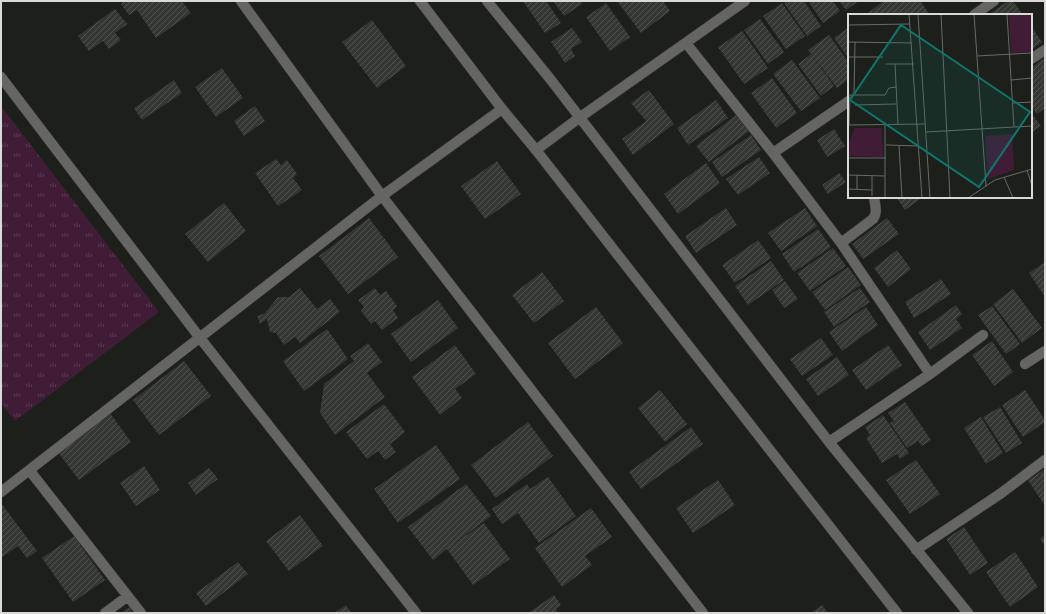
<svg xmlns="http://www.w3.org/2000/svg" width="1046" height="614" viewBox="0 0 1046 614" font-family="Barlow,sans-serif">
<style>
.grass{fill:url(#grass-tufts)}
.building{fill:url(#building-hatch)}
.lines{fill:none;stroke-linecap:round;stroke-linejoin:round}
.street-casing{stroke:#393a38;stroke-width:11}
.secondary-casing{stroke:#393a38;stroke-width:11}
.street{stroke:#656663;stroke-width:10}
.secondary{stroke:#656663;stroke-width:10}
.inset-road{fill:none;stroke:#686a67;stroke-width:1}
.view{fill:#0f766e;fill-opacity:0.15;stroke:#0f766e;stroke-width:2}
.inset-edge{fill:none;stroke:#d9dad8;stroke-width:2}
</style>
<defs>
<pattern id="grass-tufts" width="24" height="20" patternUnits="userSpaceOnUse"><rect width="24" height="20" fill="#401c37"/><path d="M3 7l-1-3M5 7V3M7 7l1-3M15 17l-1-3M17 17v-4M19 17l1-3" fill="none" stroke="#5b3c53"/></pattern>
<pattern id="building-hatch" width="6" height="6" patternUnits="userSpaceOnUse"><rect width="6" height="6" fill="#353733"/><path d="M-1 1l2-2M0 6l6-6M5 7l2-2" fill="none" stroke="#525350"/></pattern>
</defs>
<rect width="100%" height="100%" fill="#1d1f1b"/>
<path class="grass" d="M1 106 159 312 15 421 1 403Z"/>
<path class="building" d="M124 1H182L191 13 156 38 137 10 129 15 121 4Z
M523 1H546L561 23 545 33Z
M553 1H580L582 4 564 16Z
M617 1H663L670 11 641 33Z
M787 1H804L821 26 807 36 784 3Z
M808 1H833L840 11 823 23Z
M839 1H859L846 10Z
M884 1H920L930 15H865Z
M1008 1H1013L1023 15H988Z
M606 3 630 37 610 51 586 17Z
M782 3 805 36 786 49 763 16Z
M115 9 127 24 115 33 121 40 109 49 103 41 89 51 78 36Z
M760 19 784 52 768 64 744 30Z
M372 20 406 66 377 88 342 42Z
M1031 26 1042 42 1031 50Z
M849 27V59L834 38Z
M572 28 582 42 571 49 575 56 565 63 551 42Z
M742 31 768 68 744 84 718 47Z
M829 35 849 63V79L837 88 808 50Z
M811 54 834 86 821 96 798 64Z
M1044 58 1045 108 1037 114 1031 106V68Z
M792 60 820 98 801 111 773 74Z
M222 68 243 98 216 117 195 87Z
M772 78 797 113 776 128 751 93Z
M174 80 182 93 142 120 134 108Z
M649 90 674 124 633 155 622 139 646 121 631 103Z
M716 100 728 118 688 145 677 128Z
M255 106 265 121 244 136 234 121Z
M1031 113 1041 126 1031 133Z
M736 115 749 131 709 162 696 146Z
M834 129 845 146 827 157 817 140Z
M751 135 761 150 722 177 712 162Z
M759 157 770 173 738 195 726 179Z
M276 159 281 165 287 160 297 174 293 178 302 190 278 206 255 173Z
M497 161 521 194 485 219 461 186Z
M706 163 720 183 678 214 664 194Z
M839 173 846 182 828 194 822 185Z
M896 197H923L905 210Z
M224 203 246 231 208 262 185 234Z
M726 208 737 225 696 253 685 236Z
M805 208 817 226 781 251 768 233Z
M369 218 398 257 348 294 319 256Z
M887 218 899 234 863 259 852 244Z
M818 229 831 247 794 272 782 254Z
M758 240 771 258 735 283 722 265Z
M833 248 846 266 810 291 797 273Z
M897 250 911 269 888 287 874 268Z
M771 261 784 280 748 305 735 286Z
M1045 262V297L1029 273Z
M848 267 861 285 825 310 812 292Z
M542 272 564 301 534 323 512 295Z
M941 279 951 294 914 318 905 302Z
M785 281 798 299 784 308 772 290Z
M300 288 317 309 330 299 340 312 300 343 295 337 284 345 276 333 270 332 267 319 260 324 257 316 265 313 278 297H289Z
M375 288 380 295 386 291 397 306 393 310 398 318 382 330 375 321 371 324 361 311 364 307 358 300Z
M860 288 870 302 834 327 824 312Z
M1013 289 1042 328 1022 343 993 304Z
M438 300 458 328 411 362 391 334Z
M956 305 962 314 956 319 962 328 930 350 918 332Z
M992 306 1020 344 1006 354 978 315Z
M596 307 623 343 575 379 548 343Z
M866 307 878 325 842 351 829 332Z
M327 329 348 359 304 391 283 361Z
M821 338 833 355 802 376 790 359Z
M992 341 1013 372 994 386 972 355Z
M368 343 382 362 367 373 385 397 335 435 320 413 324 384 354 361 350 356Z
M455 345 476 374 455 389 462 398 440 415 412 377Z
M888 345 902 365 866 390 852 370Z
M837 357 849 375 818 396 806 379Z
M184 361 211 396 159 435 133 400Z
M660 390 687 424 665 442 638 408Z
M1025 390 1045 420V422L1023 437 1002 405Z
M905 402 931 440 922 446 918 441 907 448 890 423 894 421 888 413Z
M384 404 405 432 390 444 396 452 385 460 378 451 367 459 346 432Z
M1000 407 1022 443 1006 453 983 417Z
M110 413 131 442 79 480 57 451Z
M883 415 909 453 900 459 897 454 882 463 866 438 870 435 865 427Z
M981 417 1003 453 986 464 964 428Z
M528 422 553 456 496 498 471 465Z
M691 427 703 444 641 489 629 472Z
M436 445 460 479 398 523 374 489Z
M916 460 940 494 910 514 886 480Z
M144 466 160 490 136 506 120 483Z
M209 468 218 479 196 495 188 483Z
M1045 469V506L1028 480Z
M548 477 576 516 539 543 518 513 502 524 492 509 527 484 530 489Z
M718 480 735 505 693 533 676 508Z
M466 484 491 516 451 546 484 523 510 559 473 585 447 549 433 560 408 527Z
M1 503 37 551 27 558 18 546 1 558Z
M591 508 612 537 585 556 592 565 562 587 535 548Z
M300 515 323 546 289 571 266 541Z
M964 527 988 563 970 575 946 539Z
M1045 535V546L1040 539Z
M74 536 105 580 73 602 42 558Z
M1015 552 1038 587 1010 607 986 572Z
M238 562 248 574 206 606 196 593Z
M554 595 561 605 556 609 558 613H528Z
M346 605 351 613H334Z
M822 605 828 613H811Z
M129 607 133 613H121Z"/>
<g class="lines">
<defs>
<path id="street" d="M241 1 382 196 703 613
M487 1 551 80 829 442 968 613
M974 15 994 1
M686 43 773 153 841 243 930 374
M1031 59 1045 50
M1 77 200 338 416 613
M536 150 579 118 745 1
M773 153 849 101
M841 243 873 219C878 212 875 205 874 197
M1025 364 1045 351
M829 442 930 374 983 335
M30 471 141 613
M1 492 382 196 502 109
M916 550 1000 494 1045 460
M105 613 128 596"/>
<path id="secondary" d="M420 1 502 109 536 150 897 613"/>
</defs>
<use href="#street" class="street-casing"/>
<use href="#secondary" class="secondary-casing"/>
<use href="#street" class="street"/>
<use href="#secondary" class="secondary"/>
</g>
<g transform="translate(848 14)">
<rect width="184" height="184" fill="#1d1f1b"/>
<path d="M161 0H184V38L163 39ZM6 114H34L35 143 0 142V132ZM164 120 166 156 140 165 137 122Z" fill="#401c37"/>
<path class="inset-road" d="M61 0 74 184M70 0 82 184M93 0 102 184M126 0 138 172M159 0 166 113M0 11 62 10M0 28 64 29M129 42 184 39M0 43H35M38 50H66M47 50 50 111M163 66 184 64M6 80 7 28M165 89 184 88M7 91 48 90M0 111 77 110M1 111 2 81H37L41 74 48 73M78 118 184 112M38 131 71 132M51 132 54 184M0 144H38M179 156 184 172M0 161 37 162M24 162V182M156 163 165 184M0 175 24 176M9 175V161M37 184V111M120 184 147 166 184 155"/>
<path class="view" d="M53 11 182 98 131 173 2 86Z"/>
<rect width="184" height="184" class="inset-edge"/>
</g>
<rect width="1046" height="614" fill="none" stroke="#d9dad8" stroke-width="4"/>
</svg>
